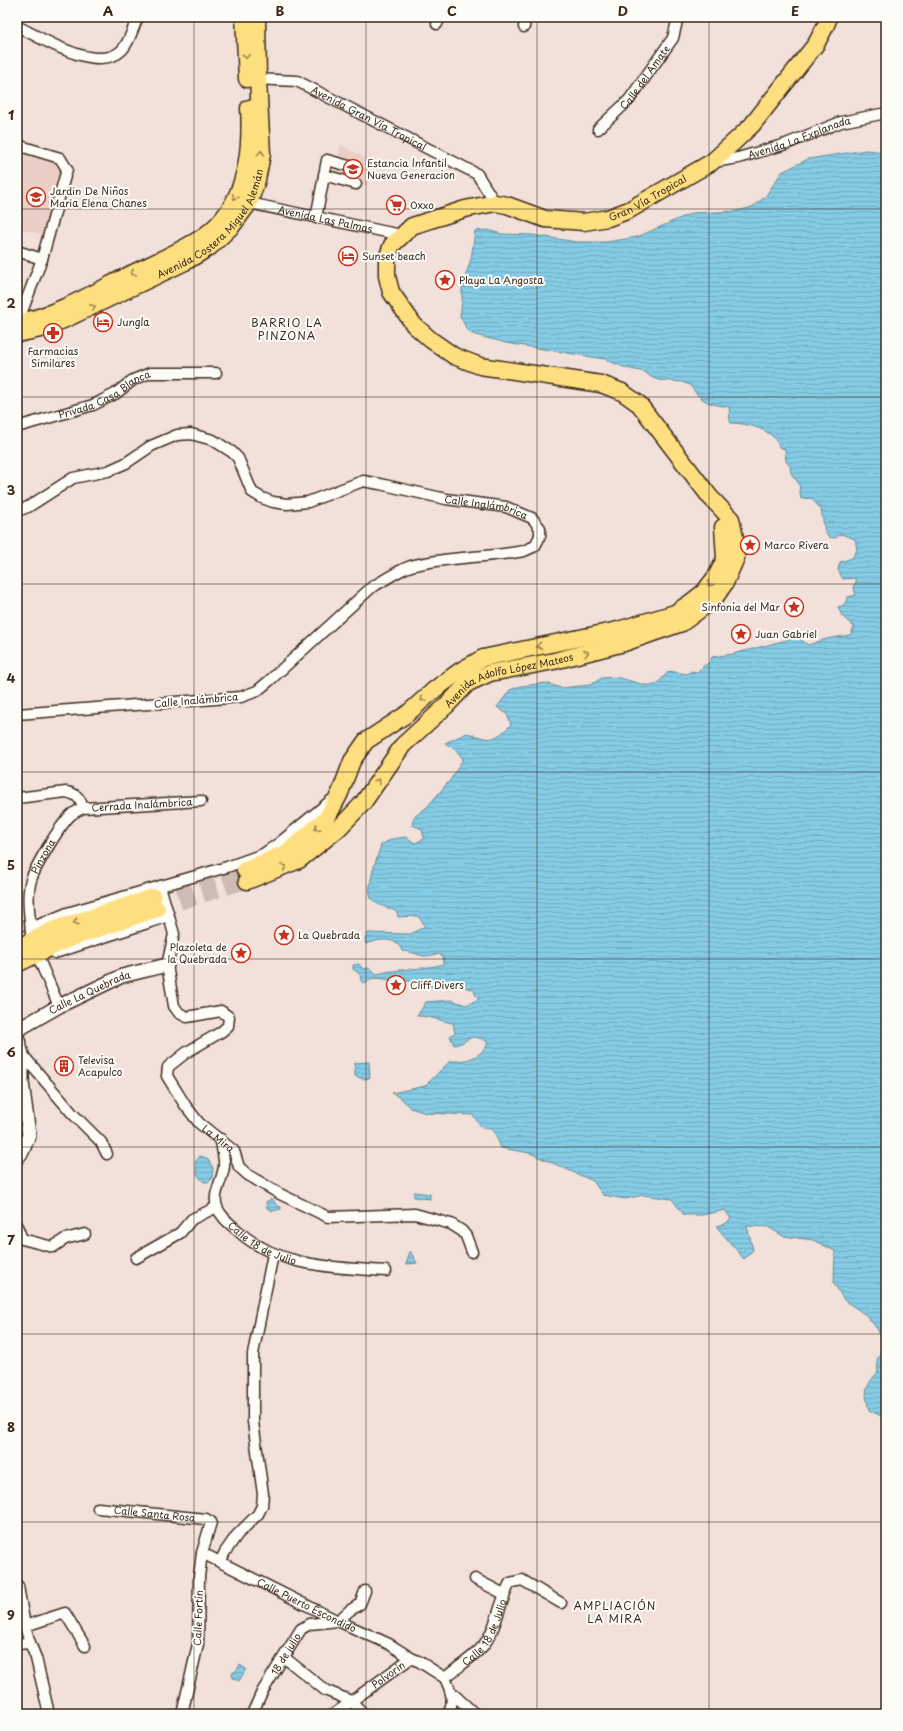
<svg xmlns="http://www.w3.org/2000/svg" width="903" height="1731" viewBox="0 0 903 1731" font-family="'Playpen Sans',sans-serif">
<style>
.built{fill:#ebcec5}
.water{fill:url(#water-rules);stroke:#678b95}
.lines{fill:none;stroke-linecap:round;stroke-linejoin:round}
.primary-tunnel{stroke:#cdbcb4;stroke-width:16;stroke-dasharray:16 8;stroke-linecap:butt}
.minor-casing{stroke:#3b2a1e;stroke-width:13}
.tertiary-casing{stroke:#3b2a1e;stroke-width:16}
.primary-casing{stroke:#3b2a1e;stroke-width:19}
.minor{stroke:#fdfcf7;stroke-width:10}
.tertiary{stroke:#fdfcf7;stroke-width:13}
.primary{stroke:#fedf80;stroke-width:16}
.oneway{stroke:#9c844f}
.grid{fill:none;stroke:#3b2a1e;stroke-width:1;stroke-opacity:0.55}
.labels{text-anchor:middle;stroke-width:4;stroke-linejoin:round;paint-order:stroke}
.street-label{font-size:10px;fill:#3b2a1e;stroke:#fdfcf7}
.poi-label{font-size:10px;fill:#3b2a1e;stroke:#fdfcf7;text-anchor:start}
.neighbourhood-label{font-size:11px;letter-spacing:1px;fill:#3b2a1e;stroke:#fdfcf7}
.neatline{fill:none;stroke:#3b2a1e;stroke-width:1.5}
.grid-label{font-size:13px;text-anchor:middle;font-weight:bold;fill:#3b2a1e}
</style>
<defs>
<pattern id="water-rules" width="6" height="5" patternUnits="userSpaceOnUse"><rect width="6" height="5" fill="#84cbe5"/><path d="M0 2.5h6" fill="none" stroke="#73aec4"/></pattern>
</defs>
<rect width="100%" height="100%" fill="#f2e1da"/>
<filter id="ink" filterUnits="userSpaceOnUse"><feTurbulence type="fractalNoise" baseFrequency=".025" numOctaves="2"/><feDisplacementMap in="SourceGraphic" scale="8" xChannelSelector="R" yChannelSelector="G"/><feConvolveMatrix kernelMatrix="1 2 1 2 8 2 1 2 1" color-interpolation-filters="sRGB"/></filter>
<g filter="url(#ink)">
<path class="built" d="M341 145 371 161 367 185 334 176Z
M17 147 59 160 62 166 44 235 17 228Z
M17 1092 22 1131 17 1144Z"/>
<path class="water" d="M866 150 886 152V1433L881 1416 869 1410C864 1391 865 1387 878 1372L877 1360 883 1348 878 1330 866 1315 844 1300 834 1283 835 1251 813 1240 783 1236 768 1227 747 1226 753 1250 744 1259 716 1226 725 1224 731 1219 725 1210 702 1215H684L672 1199 644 1195 625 1199 603 1195 593 1181 530 1153 501 1148 493 1129 481 1127 473 1115 426 1113 410 1108 402 1099 392 1093 425 1086 450 1061C466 1061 477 1059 487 1046V1041C466 1032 471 1042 454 1045L450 1036 455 1033 453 1023C440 1021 430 1016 417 1016L426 1002 451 1000 466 1005 479 999 475 994 474 989 467 988 456 981 446 983 445 986 436 988 418 982 373 978 365 984 361 981 360 974 353 969V965L359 964 363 969 369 968 377 974C399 968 423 970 444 964 444 948 432 957 424 956 417 955 411 951 402 951 397 936 378 939 366 944L365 939 368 933 411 934 425 926 418 916 398 917 397 912C388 907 379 907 372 899 364 892 378 855 381 845L392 839 406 837 415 843 424 839 422 829 412 825 414 817 427 807 451 779 463 759 457 751 445 743 467 733C492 740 491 743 511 725L507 714 497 707 510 690 521 686 546 683 561 688 590 685 602 678 616 677 645 685H656L669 671 686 674 692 671 697 672 705 665 709 663 712 657 733 654 798 637 808 645 826 639 850 635 854 627 842 616 838 607 844 605 848 597 856 595 853 586 856 583 855 578 843 579 838 570 840 562 852 558 857 550 855 539 841 534 835 538 829 537 825 532 821 509 811 498 801 499 799 484 791 473 790 466 786 461 785 449 779 447C776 430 746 423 731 423L730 421 729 407C709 404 701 402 690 385L682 382 658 380 651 377 645 372 626 368 604 359 506 343 472 334 466 328 460 316 462 302V287L471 259 475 231 488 230 502 234 532 235 577 242H607L637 237 692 213 737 211 752 207 765 197 782 172 808 159Z
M369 1062 370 1078 363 1079 355 1076V1063Z
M200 1156 207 1158 213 1168 212 1179 208 1182H204L198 1176 195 1162Z
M414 1192 430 1194V1199L414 1197Z
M271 1199 274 1201 277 1206 281 1207V1209L273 1211 267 1208 266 1202Z
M410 1251 417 1263 406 1264Z
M240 1665 246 1669 239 1681 233 1678 232 1673 236 1671Z"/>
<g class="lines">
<path class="primary-tunnel" d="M153 897 245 870
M157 909 245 881"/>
<defs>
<g id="minor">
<path d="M437 24 440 17"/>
<path d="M17 26C41 38 98 74 122 50 130 42 133 27 138 17"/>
<path d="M524 27 525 17"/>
<path id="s1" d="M254 79 297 81 477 174 495 203"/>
<path id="s2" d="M598 129 629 100 673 38 678 17"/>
<path d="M17 145 60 158 67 169 42 259 18 322 19 326"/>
<path id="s3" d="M713 162 738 158 786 144 841 122 886 113"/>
<path d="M324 175 356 184"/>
<path id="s4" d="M249 203 401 235"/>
<path d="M316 218 327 160 349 166"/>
<path d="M17 251 42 259"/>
<path id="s5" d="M17 427 93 405 115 394 133 380 150 373H216"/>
<path id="s6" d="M17 511 28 507 73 478 108 471 126 463 151 446 177 435 191 434 213 440 232 452 238 458 252 492 262 498 273 502 287 504 308 502 363 481 380 484 446 499 506 507 532 518 540 528V536L535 546 524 551C487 558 447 556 411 566 398 570 384 581 372 587L269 681 257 691 241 697 17 714"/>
<path d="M17 798 66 792C77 794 80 798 83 808"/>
<path id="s7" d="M160 886 174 934 167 965 174 1006 179 1013 187 1017 221 1011 229 1017 228 1026 221 1032 187 1052 168 1067 167 1076 185 1105 199 1123 234 1151 239 1167 248 1175 280 1194 328 1217 415 1214 451 1224 462 1231 466 1236 472 1252"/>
<path d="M31 928 67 913 227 867 263 854 279 843 334 798"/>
<path id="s8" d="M31 933C30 916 26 897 31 880 35 867 61 823 72 814 75 812 79 810 83 808L201 801"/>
<path d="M35 950 59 1006"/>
<path d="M55 953 169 916"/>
<path d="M22 1054 72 1113 101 1142 107 1154"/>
<path id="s9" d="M221 1139C221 1147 225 1159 224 1166 223 1180 212 1194 217 1207 221 1217 229 1223 237 1230 278 1268 334 1267 386 1271"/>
<path d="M17 1226 22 1239 53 1247 65 1239 85 1234"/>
<path d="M136 1258 180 1233 192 1219 217 1207"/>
<path id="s10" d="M98 1508 206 1519 211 1522 202 1553 199 1577 198 1644 182 1714"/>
<path id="s11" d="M202 1553 338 1621 389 1644 411 1658"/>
<path d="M220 1562 225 1552 237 1535 258 1514 262 1506 263 1494 253 1422V1354L273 1254"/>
<path d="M475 1579 504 1594"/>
<path d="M18 1586 25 1626 30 1643 36 1658 49 1714"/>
<path d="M25 1626 65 1613 85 1646"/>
<path d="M17 1644 30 1643"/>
<path d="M285 1658 325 1690 351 1701 364 1714"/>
<path id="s12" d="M445 1678C455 1669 475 1656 483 1646 497 1628 499 1603 510 1583L522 1580 561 1603"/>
<path d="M445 1678C451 1691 455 1701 448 1714"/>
<path d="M452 1693 475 1714"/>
<path id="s13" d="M252 1714 262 1692 301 1629 310 1624 338 1621 349 1611 360 1604 365 1591"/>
<path id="s14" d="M334 1714 411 1658 420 1662 445 1678"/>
</g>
<g id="tertiary">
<path id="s15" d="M17 1030 59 1006 122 976 167 965"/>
<path d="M17 1037 22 1054V1082L29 1135 22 1152 17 1158"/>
</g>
<g id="primary">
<path d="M244 17 247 79"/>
<path d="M17 323C55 315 88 296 123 278 148 265 176 254 201 238 244 210 252 156 249 108"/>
<path id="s16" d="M17 334 41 329 68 318 185 262 210 247 232 226 249 203 257 180 262 154 258 79 257 17"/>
<path d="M245 870 286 853 327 818 340 793 352 761 366 741 407 714 434 690 460 671 483 658 618 630 675 613 690 603 704 592 717 575 725 559 723 527"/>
<path id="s17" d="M247 881 299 860 338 829 363 803 403 745 447 705 468 683 490 673 554 661 624 643 682 623 714 599 725 583 736 558 735 538 731 519 710 497 639 404 622 392 601 384 480 366 454 356 431 340 414 325 391 292 387 276V258L392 245 412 226 465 209 495 203 507 205 545 219 584 222 608 218 629 210 712 162 735 141 752 125 816 44 826 25 829 17"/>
<path d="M17 948 55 929 153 897"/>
<path d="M17 964 66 940 157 909"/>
</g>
</defs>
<use href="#minor" class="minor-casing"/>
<use href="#tertiary" class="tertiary-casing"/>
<use href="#primary" class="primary-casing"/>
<use href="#minor" class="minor"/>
<use href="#tertiary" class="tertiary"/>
<use href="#primary" class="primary"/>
</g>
<defs><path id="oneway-chevron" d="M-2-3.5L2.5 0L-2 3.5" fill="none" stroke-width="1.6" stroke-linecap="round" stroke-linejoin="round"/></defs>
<g class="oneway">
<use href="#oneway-chevron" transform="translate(246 56) rotate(88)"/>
<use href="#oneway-chevron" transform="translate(261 153) rotate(-85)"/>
<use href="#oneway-chevron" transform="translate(235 197) rotate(118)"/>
<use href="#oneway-chevron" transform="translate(133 273) rotate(153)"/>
<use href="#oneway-chevron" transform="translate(93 307) rotate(-25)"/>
<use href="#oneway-chevron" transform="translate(710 584) rotate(127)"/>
<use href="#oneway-chevron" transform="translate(539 646) rotate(169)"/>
<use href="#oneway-chevron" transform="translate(586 653) rotate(-14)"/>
<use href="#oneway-chevron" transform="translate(423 699) rotate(138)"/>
<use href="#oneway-chevron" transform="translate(378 781) rotate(-56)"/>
<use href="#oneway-chevron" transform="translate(317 828) rotate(138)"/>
<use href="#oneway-chevron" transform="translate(284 867) rotate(-23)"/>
<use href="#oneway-chevron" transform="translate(76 922) rotate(162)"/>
</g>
</g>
<path class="grid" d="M194 17V1714M366 17V1714M537 17V1714M709 17V1714M17 209H886M17 397H886M17 584H886M17 772H886M17 959H886M17 1147H886M17 1334H886M17 1522H886"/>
<defs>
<symbol id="school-ring" viewBox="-11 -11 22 22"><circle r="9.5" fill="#fdfcf7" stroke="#c8321e" stroke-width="1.5"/><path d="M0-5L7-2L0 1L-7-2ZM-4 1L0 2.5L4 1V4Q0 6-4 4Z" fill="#c8321e"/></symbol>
<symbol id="supermarket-ring" viewBox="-11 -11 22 22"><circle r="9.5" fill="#fdfcf7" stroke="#c8321e" stroke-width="1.5"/><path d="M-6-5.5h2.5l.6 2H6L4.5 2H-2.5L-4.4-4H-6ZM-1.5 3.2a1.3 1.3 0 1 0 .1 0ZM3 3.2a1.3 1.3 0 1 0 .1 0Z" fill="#c8321e"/></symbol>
<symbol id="hotel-ring" viewBox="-11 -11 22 22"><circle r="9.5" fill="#fdfcf7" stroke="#c8321e" stroke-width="1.5"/><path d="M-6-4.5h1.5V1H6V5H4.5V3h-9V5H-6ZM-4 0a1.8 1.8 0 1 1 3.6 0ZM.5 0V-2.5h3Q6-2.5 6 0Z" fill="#c8321e"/></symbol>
<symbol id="sight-ring" viewBox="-11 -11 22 22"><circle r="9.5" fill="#fdfcf7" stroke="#c8321e" stroke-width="1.5"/><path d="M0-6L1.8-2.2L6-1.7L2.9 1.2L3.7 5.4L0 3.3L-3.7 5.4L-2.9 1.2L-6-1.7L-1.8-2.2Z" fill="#c8321e"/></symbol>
<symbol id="pharmacy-ring" viewBox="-11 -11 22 22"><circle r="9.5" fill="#fdfcf7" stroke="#c8321e" stroke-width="1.5"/><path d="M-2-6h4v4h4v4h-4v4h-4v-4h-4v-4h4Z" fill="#c8321e"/></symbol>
<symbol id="building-ring" viewBox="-11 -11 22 22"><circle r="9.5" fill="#fdfcf7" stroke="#c8321e" stroke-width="1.5"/><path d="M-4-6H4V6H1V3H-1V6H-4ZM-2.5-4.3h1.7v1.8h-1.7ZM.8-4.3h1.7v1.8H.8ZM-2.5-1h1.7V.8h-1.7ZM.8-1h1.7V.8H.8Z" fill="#c8321e"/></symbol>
</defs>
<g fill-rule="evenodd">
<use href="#school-ring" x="342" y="158" width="22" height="22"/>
<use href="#school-ring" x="25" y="186" width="22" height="22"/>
<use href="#supermarket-ring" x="385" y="194" width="22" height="22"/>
<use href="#hotel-ring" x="337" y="245" width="22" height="22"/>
<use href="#sight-ring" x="434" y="269" width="22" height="22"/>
<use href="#hotel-ring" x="92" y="311" width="22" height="22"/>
<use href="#pharmacy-ring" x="42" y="322" width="22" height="22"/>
<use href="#sight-ring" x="739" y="534" width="22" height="22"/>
<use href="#sight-ring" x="783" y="596" width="22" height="22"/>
<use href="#sight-ring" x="730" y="623" width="22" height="22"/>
<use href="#sight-ring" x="273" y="924" width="22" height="22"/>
<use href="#sight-ring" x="230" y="942" width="22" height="22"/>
<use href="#sight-ring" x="385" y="974" width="22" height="22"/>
<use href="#building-ring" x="53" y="1055" width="22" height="22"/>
</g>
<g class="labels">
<g class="street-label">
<text dy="4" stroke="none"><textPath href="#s2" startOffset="70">Calle del Amate</textPath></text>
<text dy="4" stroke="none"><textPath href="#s1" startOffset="124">Avenida Gran Vía Tropical</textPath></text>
<text dy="4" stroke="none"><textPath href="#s3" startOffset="90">Avenida La Explanada</textPath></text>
<text dy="4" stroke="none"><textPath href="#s17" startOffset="1406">Gran Vía Tropical</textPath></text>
<text dy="4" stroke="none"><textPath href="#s4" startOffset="78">Avenida Las Palmas</textPath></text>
<text dy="4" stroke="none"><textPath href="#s16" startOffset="230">Avenida Costera Miguel Alemán</textPath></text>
<text dy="4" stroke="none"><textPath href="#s5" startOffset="94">Privada Casa Blanca</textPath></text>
<text dy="4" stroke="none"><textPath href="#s6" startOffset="527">Calle Inalámbrica</textPath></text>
<text dy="4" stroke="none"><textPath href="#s17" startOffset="341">Avenida Adolfo López Mateos</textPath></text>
<text transform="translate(196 700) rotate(-5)" y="4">Calle Inalámbrica</text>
<text dy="4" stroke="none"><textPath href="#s8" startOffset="203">Cerrada Inalámbrica</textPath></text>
<text dy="4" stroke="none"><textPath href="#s8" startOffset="80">Pinzona</textPath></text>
<text dy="4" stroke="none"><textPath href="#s15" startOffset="82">Calle La Quebrada</textPath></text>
<text dy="4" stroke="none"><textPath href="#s7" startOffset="358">La Mira</textPath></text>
<text dy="4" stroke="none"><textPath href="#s9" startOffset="129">Calle 18 de Julio</textPath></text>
<text dy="4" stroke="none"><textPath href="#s10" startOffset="57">Calle Santa Rosa</textPath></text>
<text dy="4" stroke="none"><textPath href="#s11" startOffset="117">Calle Puerto Escondido</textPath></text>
<text transform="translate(198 1618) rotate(-88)" y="4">Calle Fortín</text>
<text dy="4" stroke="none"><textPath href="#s12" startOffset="62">Calle 18 de Julio</textPath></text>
<text dy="4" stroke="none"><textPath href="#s13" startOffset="69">18 de julio</textPath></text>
<text dy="4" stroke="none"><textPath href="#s14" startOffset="67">Polvorín</textPath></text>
</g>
<g class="poi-label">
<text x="367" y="167">Estancia Infantil<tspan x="367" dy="12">Nueva Generacion</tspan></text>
<text x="50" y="195">Jardin De Niños<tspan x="50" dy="12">Maria Elena Chanes</tspan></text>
<text x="410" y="209">Oxxo</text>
<text x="362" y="260">Sunset beach</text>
<text x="459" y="284">Playa La Angosta</text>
<text x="117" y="326">Jungla</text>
<text x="53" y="355" text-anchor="middle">Farmacias<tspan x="53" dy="12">Similares</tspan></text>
<text x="764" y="549">Marco Rivera</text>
<text x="780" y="611" text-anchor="end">Sinfonía del Mar</text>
<text x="755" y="638">Juan Gabriel</text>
<text x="298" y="939">La Quebrada</text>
<text x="227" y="951" text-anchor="end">Plazoleta de<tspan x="227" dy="12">la Quebrada</tspan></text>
<text x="410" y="989">Cliff Divers</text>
<text x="78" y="1064">Televisa<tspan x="78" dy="12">Acapulco</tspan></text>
</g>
<g class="neighbourhood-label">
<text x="287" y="327">BARRIO LA<tspan x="287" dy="13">PINZONA</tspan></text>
<text x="615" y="1610">AMPLIACIÓN<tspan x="615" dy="13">LA MIRA</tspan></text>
</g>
</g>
<rect width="903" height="1731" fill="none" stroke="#fdfcf7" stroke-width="44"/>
<rect x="22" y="22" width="859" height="1687" class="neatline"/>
<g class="grid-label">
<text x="108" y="16">A</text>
<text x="280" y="16">B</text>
<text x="452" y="16">C</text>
<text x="623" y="16">D</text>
<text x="795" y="16">E</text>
<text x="11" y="120">1</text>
<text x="11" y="308">2</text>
<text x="11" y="495">3</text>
<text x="11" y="683">4</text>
<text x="11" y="870">5</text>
<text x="11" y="1057">6</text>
<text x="11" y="1245">7</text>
<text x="11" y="1432">8</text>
<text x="11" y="1620">9</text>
</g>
</svg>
